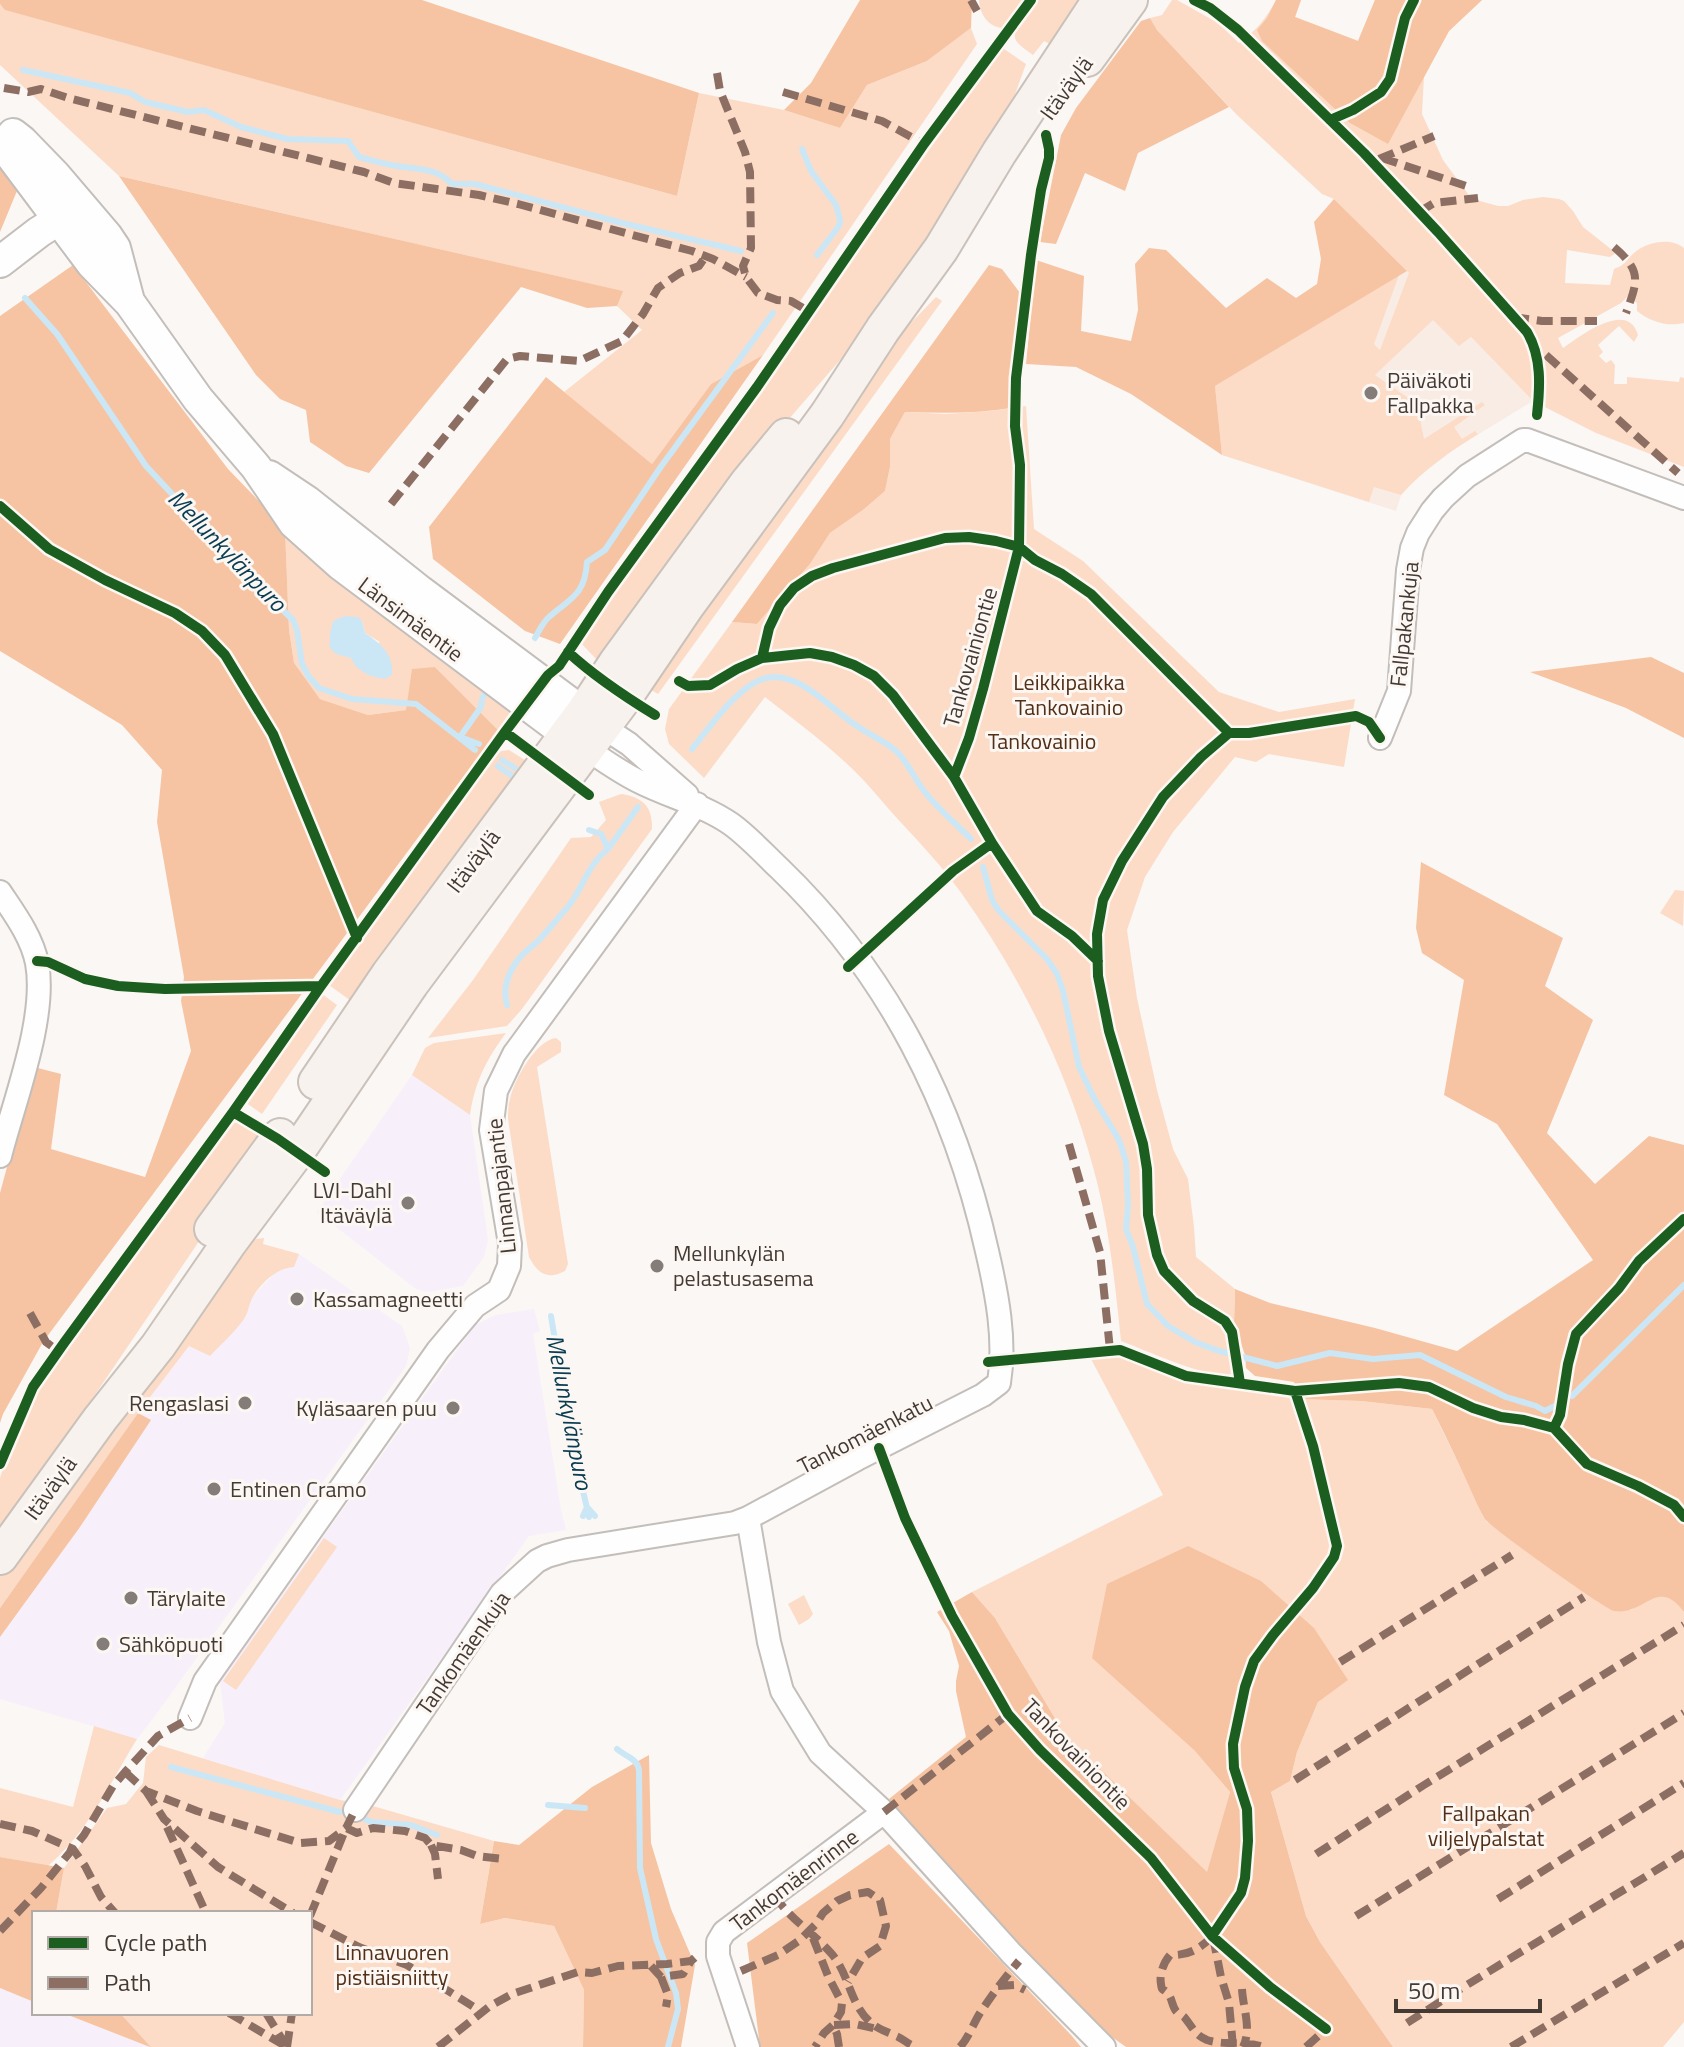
<svg xmlns="http://www.w3.org/2000/svg" width="1684" height="2047" viewBox="0 0 1684 2047" font-family="'Titillium Web',sans-serif">
<style>
.commercial{fill:#f7eff9}
.built{fill:#f8ece4}
.green{fill:#fcdcc7;fill-rule:evenodd}
.forest{fill:#f6c4a2}
.water{fill:#cbe7f6}
.lines{fill:none;stroke-linecap:round;stroke-linejoin:round}
.stream{stroke:#cbe7f6;stroke-width:6}
.street-casing{stroke:#c3beba;stroke-width:26}
.secondary-casing{stroke:#c3beba;stroke-width:34}
.primary-casing{stroke:#cac2ba;stroke-width:38}
.street{stroke:#fefefe;stroke-width:22}
.secondary{stroke:#fefefe;stroke-width:30}
.primary{stroke:#f7f2ee;stroke-width:34}
.quiet{stroke:#8d6e63;stroke-width:8;stroke-dasharray:16 8;stroke-linecap:butt}
.cycleway-casing{stroke:#fcf7f3;stroke-width:15}
.cycleway{stroke:#1b5e20;stroke-width:10}
.poi-dot{fill:#847c78;stroke:#fcf7f3;stroke-width:3}
.labels{text-anchor:middle;stroke-width:6;stroke-linejoin:round;paint-order:stroke}
.street-label{font-size:22px;fill:#443a34;stroke:#fcf7f3}
.poi-label{font-size:22px;fill:#443a34;stroke:#fcf7f3;text-anchor:start}
.park-label{font-size:22px;fill:#522f16;stroke:#fcf7f3}
.water-label{font-size:24px;font-style:italic;fill:#083c52;stroke:#fcf7f3}
</style>
<rect width="100%" height="100%" fill="#faf7f5"/>
<path class="commercial" d="M412 1075 470 1115 488 1240 484 1257 463 1286 427 1292 416 1289 317 1212Z
M299 1254 402 1326 410 1348 406 1366 155 1716 137 1739 0 1699V1637L80 1527 150 1420 138 1413 189 1346 246 1317 252 1297 276 1272 286 1267H293Z
M534 1309 540 1331 533 1334 561 1510 566 1530 529 1536 340 1800 203 1758 225 1723 220 1681 475 1325 496 1315Z
M0 1988 34 2002V2013H63L150 2047H0Z"/>
<path class="built" d="M1407 271 1533 401 1451 451 1414 480 1401 495 1396 511 1222 455 1215 386Z"/>
<path class="green" d="M979 0H1022L1005 25 1001 28C986 25 980 13 979 0Z
M1036 0H1078L1050 44 1044 41 1033 55C1028 51 1021 47 1017 42 1008 30 1029 10 1036 0Z
M1172 0H1177L1218 23 1239 43C1258 29 1265 20 1276 0H1301L1295 17 1358 41 1375 0H1482L1449 31 1424 76 1422 114 1443 160 1468 194 1480 201 1498 206H1508L1523 200 1543 197 1559 199 1564 201 1573 211 1583 227 1616 253 1610 257 1567 250 1565 283 1610 285 1614 269C1627 264 1625 261 1634 253 1647 242 1670 237 1684 248V323C1667 327 1651 322 1637 311V303L1628 296 1621 303 1558 338 1563 348C1580 336 1628 299 1638 335L1634 342 1619 326 1598 345 1603 352 1599 356 1606 363 1611 360 1615 365 1614 384H1627V377L1679 382 1680 377 1684 378V467L1596 433 1533 401 1471 337 1459 346 1433 320 1375 375 1417 404 1424 439 1482 402 1485 405 1454 427 1462 439 1475 431 1478 434C1450 452 1423 470 1401 495L1374 487 1369 502 1222 455 1215 386 1399 275 1374 344 1380 350 1409 273 1334 199 1322 194 1237 115 1157 30 1150 18 1162 15Z
M0 4 6 10 677 196 699 93 784 110 840 128 867 85 927 61 971 28 977 44 763 355 711 384 652 464 564 392 642 330 617 306 622 291 119 176 0 65Z
M1004 49 1026 64 998 141 880 314 702 519 607 652 597 660 579 641 643 549 772 374 999 50Z
M936 297 942 301 658 694 648 688 871 371 901 333Z
M1026 406 1034 529 1083 561 1219 692 1279 712 1355 699 1344 767 1269 754 1256 762 1235 757 1173 832 1145 877 1127 930 1137 998 1157 1090 1173 1149 1188 1179 1194 1227 1196 1257 1235 1289 1232 1374C1207 1379 1148 1351 1121 1341 1115 1283 1109 1224 1093 1167 1067 1070 1021 977 962 894 942 866 918 841 895 816 879 798 863 778 845 762 820 739 792 718 765 697L704 778 669 744 665 729 669 709 732 622 757 624 810 564 830 533 863 510 885 491 890 467V439L905 412 946 414 991 411Z
M285 528 512 709 498 730 435 667 406 710 368 715 320 699 294 664 289 630ZM362 621 365 633 380 642 351 658 344 655Z
M509 750 528 762 351 1001 329 985V981L396 893 487 765 501 751Z
M621 794C642 797 653 806 652 829L522 1009 507 1026 428 1038 473 980 571 838 591 837 606 820 599 802Z
M1675 890 1684 891 1683 926 1660 913Z
M322 994 337 1005 262 1114 245 1102Z
M506 1033C486 1060 475 1082 470 1115L412 1075 425 1048 434 1043Z
M556 1038 561 1042V1052L537 1067 568 1264 565 1271C547 1280 538 1274 529 1257L508 1119C508 1113 508 1105 510 1099 514 1080 536 1040 556 1038Z
M233 1119 267 1141 0 1535V1478L11 1443 37 1394 74 1341Z
M264 1238 263 1244 299 1254 294 1267C277 1268 262 1282 254 1295 249 1302 249 1312 244 1319 235 1332 221 1344 210 1356L189 1346 138 1413 0 1608V1576L125 1400 237 1254 256 1239Z
M1124 1357 1205 1385 1298 1399 1361 1401 1432 1409 1487 1522 1631 1610C1654 1597 1665 1587 1684 1612V2022L1663 2047H1393L1320 1942 1306 1916 1271 1792 1290 1781 1297 1752 1318 1702 1194 1750 1230 1792 1207 1873 1065 1735 995 1618 972 1592 1163 1495 1091 1359Z
M324 1538 337 1547 236 1690 223 1681Z
M804 1595 813 1614 809 1619 799 1625 788 1604Z
M94 1726 137 1739C110 1783 88 1832 48 1866L0 1857V1788L73 1807Z
M159 1745 340 1800 366 1804 494 1841 480 1924 505 1918 554 1926 584 1990 583 2047H151L120 2013H310V1913H56L64 1868 107 1808 126 1804 143 1783 146 1757Z"/>
<path class="forest" d="M0 0H422L699 93 677 196 5 10 0 4Z
M860 0H972L971 28 927 61 867 85 840 128 784 110 811 83Z
M1276 0H1301L1295 17 1358 41 1375 0H1482L1449 31 1388 144 1350 123 1262 41 1257 30 1267 18Z
M1150 18 1157 30 1229 107 1138 153 1125 191 1085 173 1056 244 1040 242 1061 135 1076 108 1141 21Z
M0 165 19 186 0 232Z
M119 176 623 291 617 306 587 308 521 287 369 473 346 466 310 442 306 410 280 399 256 375Z
M1334 199 1407 271 1215 386 1222 455 1131 394 1076 367 1026 364 1036 260 1084 276 1081 331 1131 341 1138 310 1135 264 1149 248 1166 250 1226 308 1267 278 1296 298 1317 284 1321 259 1314 222Z
M73 265 228 469 285 528 289 630 294 663 320 699 368 715 406 710 412 669 435 667 498 730 43 1342 3 1414 0 1423V1193L34 1067 61 1074 51 1149 145 1177 191 1051 181 1001 184 977 157 822 162 770 122 725 0 651V316Z
M989 265 1002 269 1020 293 1013 350 1011 408C976 414 941 413 905 412L890 439V467L885 491 863 510 830 533 810 564 757 624 732 622Z
M763 355 560 644 525 631 433 559 429 527 546 377 652 464 711 384Z
M1651 657 1684 673V738L1626 708 1530 672Z
M1421 862 1563 938 1545 986 1593 1020 1547 1133 1595 1184 1649 1136 1684 1145V1612C1656 1576 1646 1616 1614 1611 1606 1610 1491 1528 1485 1519 1479 1509 1474 1497 1469 1486 1457 1460 1445 1434 1432 1409L1361 1401 1298 1399 1294 1382 1255 1376 1246 1368 1245 1355 1234 1323 1235 1289 1270 1303 1375 1328 1457 1351 1593 1260 1497 1124 1444 1095 1464 980 1422 953 1416 928Z
M138 1413 151 1420 80 1527 0 1637V1608Z
M1188 1546 1261 1581 1314 1628 1348 1680 1318 1702 1297 1752 1290 1781 1271 1792 1306 1916 1320 1942 1393 2047H1126L1098 2027 1024 1952 889 1799 966 1737 956 1691V1681L959 1666 949 1631 937 1612 972 1592 995 1618 1065 1735 1207 1872 1230 1792 1194 1750 1092 1658 1107 1584Z
M649 1755 651 1843 671 1909 695 1965 681 2047H583L584 1990 554 1926 505 1918 480 1924 494 1841 519 1845 592 1787Z
M889 1844 1071 2035 1081 2047H760L747 1943Z
M0 1857 64 1868 56 1913H34V2002L0 1988Z
M63 2013H120L151 2047H150Z"/>
<path class="water" d="M345 616 358 617 362 621 365 633C381 644 394 654 392 675L385 679C371 677 357 672 351 658L336 654 330 648C329 638 330 629 334 620Z"/>
<g class="lines">
<path class="stream" d="M23 70 130 93 145 102 188 112 204 110 241 127 287 139 348 141 359 157C371 160 384 164 397 166 417 169 438 168 452 184H475L622 223 741 251
M802 149 811 171 836 205 840 220 839 226 817 255
M25 298 57 334 146 466 253 581 293 620 297 630 302 664 309 677 319 688 352 699 416 704 475 750
M535 638C539 631 543 622 549 617 571 598 585 595 587 562L605 550 660 468 773 313
M479 744 460 737 481 707 482 699 484 695
M692 749C710 727 738 685 766 678 800 670 833 712 860 728 872 736 885 741 896 751 907 761 914 778 924 791 937 808 955 823 971 839
M502 760 515 768
M498 766 511 775
M608 849 638 807
M983 867 992 900 999 911 1047 959 1057 974 1063 991 1079 1067 1094 1098 1119 1140 1126 1161 1128 1206 1126 1229 1133 1247 1147 1304 1168 1326 1195 1342 1216 1350 1277 1366 1330 1353 1373 1359 1420 1355 1506 1397 1536 1406 1545 1411 1555 1406
M507 1005C503 991 507 976 515 964 521 954 529 949 537 942 547 932 556 920 566 909 583 890 586 866 608 849L601 834 589 830
M551 1316 572 1443 589 1517
M1572 1396 1684 1285
M583 1516 587 1507 595 1516
M617 1749C626 1757 637 1758 639 1770L640 1868 656 1939 676 1993 678 2009 668 2047
M171 1767 340 1812
M548 1805 585 1808
M358 1816 371 1822 411 1825 437 1835"/>
<defs>
<path id="street" d="M603 727 629 744 687 795
M1380 738 1399 691 1408 570 1412 548 1418 533 1432 511 1443 498 1467 476 1523 440H1527L1684 498
M0 892C14 913 32 937 37 963 47 1018 14 1101 0 1156
M748 1518 769 1642 782 1691 820 1753 884 1812 1011 1953 1104 2047
M190 1718 205 1681 438 1350 475 1306 499 1290 509 1266 510 1244 491 1130 496 1091 514 1054 697 804
M355 1810 502 1593 537 1561 547 1556 568 1550 735 1523 748 1518 857 1459 983 1395 999 1383C1006 1340 997 1294 987 1251 955 1106 888 973 780 869 764 854 749 837 731 824 702 804 669 797 638 781 620 772 603 760 587 749
M748 2047 718 1956V1942L724 1932 884 1812"/>
<path id="secondary" d="M13 134 22 141 55 175 107 236 115 248 129 301
M0 141 92 264 130 303 198 399 256 467 294 523 341 565 585 748
M0 262 39 232 77 208
M269 476 308 502 420 591 601 726"/>
<path id="primary" d="M1087 59 1130 0
M316 1082 389 974 583 713 616 663 748 482 786 436
M212 1229 280 1136
M0 1557 100 1419 158 1346 229 1243 297 1152 411 984 625 697 686 607 827 415 883 329 941 249 999 153 1100 0"/>
</defs>
<use href="#street" class="street-casing"/>
<use href="#secondary" class="secondary-casing"/>
<use href="#primary" class="primary-casing"/>
<use href="#street" class="street"/>
<use href="#secondary" class="secondary"/>
<use href="#primary" class="primary"/>
<path class="quiet" d="M971 0 977 11
M717 73 720 91 745 152 750 172 751 248 743 266 746 277 758 293 777 300 791 301 808 311
M4 88 28 92 41 89 68 98 364 172 394 183 479 195 518 204 692 251 713 259 746 277
M783 92 882 121 924 144
M1382 158 1466 186
M1379 159 1434 136
M1419 212 1434 203 1478 198
M1614 247C1642 271 1638 281 1626 313
M1513 317 1542 321H1597
M1546 355 1678 473
M391 504 507 359 520 356 579 361 622 341 643 314 658 288 680 273 699 266 706 256
M1069 1144 1100 1252 1110 1350
M30 1313 46 1342 58 1351
M1340 1662 1512 1555
M125 1772 146 1791 197 1811 300 1843 329 1841 346 1828 355 1810
M1295 1780 1584 1597
M146 1791 164 1819 218 1867 293 1913
M884 1812 1008 1714
M0 1824 32 1831 73 1849 85 1866 101 1897 115 1913
M167 1827 206 1913
M431 1845 435 1854 438 1879
M1316 1854 1424 1785 1684 1625
M774 1895C791 1920 810 1930 830 1952 849 1972 849 2002 869 2021 877 2029 886 2031 896 2036 904 2039 908 2045 917 2047
M1498 1899 1684 1783
M310 1916 346 1828 357 1833 373 1828 405 1831 425 1838 431 1845 461 1850 477 1856 503 1859
M1356 1916 1684 1713
M310 1922 359 1947 407 1965 482 2012
M0 1931 41 1888 84 1835 113 1786 125 1772 158 1736 190 1718
M1212 1936C1201 1949 1187 1956 1170 1955 1164 1962 1159 1974 1161 1984 1162 1993 1163 1987 1168 1994 1172 1998 1172 2006 1176 2011 1178 2014 1183 2015 1185 2018 1193 2028 1195 2035 1207 2040 1226 2046 1244 2040 1263 2047
M1213 1937 1221 1977 1229 2003 1233 2047
M813 1938 828 1976 842 2003 841 2012 833 2025 824 2033 815 2047
M651 1966 661 1977 683 1974 691 1961
M741 1971 778 1955 800 1940 816 1924 823 1913 837 1901 850 1895 868 1892 880 1900 886 1926 880 1946 862 1958 848 1982
M661 1977 668 1995 666 2007
M998 1986 1015 1985 1025 1990
M1242 1989C1243 2009 1252 2028 1243 2047
M229 2013 287 2047
M266 2013 285 2044
M1407 2023C1498 1964 1592 1910 1684 1853
M287 2047 292 2013
M438 2047 490 2006 512 1994 578 1972 592 1973 618 1966 667 1964 691 1961 700 1953
M839 2047 837 2034 833 2025 855 2024 877 2029
M960 2047C969 2037 973 2024 980 2013 992 1995 1005 1977 1019 1961
M1306 2047 1326 2029
M1511 2047 1684 1943"/>
<defs>
<path id="cycleway" d="M1194 0 1210 8 1238 30 1364 153 1438 232 1527 332C1542 357 1540 387 1537 415
M1330 120 1353 110 1381 92 1390 79 1405 18 1414 0
M0 506 49 549 105 580 175 613 202 631 225 655 273 734 357 938
M568 652C595 677 624 696 655 715
M762 658 769 628 780 605 794 588 812 576 833 568 945 538 969 537 996 541 1019 547 1035 560 1062 574 1091 594 1229 733
M679 681 688 686 710 685 737 669 762 658 810 653 832 657 854 665 874 676 893 695 954 777 992 843 1037 911 1072 936 1098 961
M505 732 589 795
M954 777 969 738 983 689 1019 547 1020 465 1015 426 1016 378 1031 255 1041 190 1049 158V149L1046 135
M37 961 48 962 85 979 118 986 165 989 321 986
M848 967 953 871 992 843
M233 1112 278 1139 325 1172
M988 1362 1120 1350 1186 1376 1295 1391 1399 1383 1429 1387 1473 1408 1501 1417 1524 1420 1554 1428 1587 1464 1638 1486 1674 1505 1684 1517
M1240 1383 1232 1332 1225 1321 1193 1301 1164 1271 1157 1255 1148 1215 1147 1169 1143 1144 1109 1031 1098 976 1097 934 1103 900 1122 861 1163 797 1201 757 1229 733H1249L1356 716 1369 722 1380 738
M1554 1428 1560 1415 1568 1364 1576 1334 1619 1288 1639 1261 1684 1219
M879 1448 905 1518 952 1616 1008 1714 1040 1750 1151 1858 1212 1936 1270 1987 1326 2029
M0 1464 33 1387 64 1343 233 1112 321 986 505 732 548 675 559 666 608 592 757 387 924 144 1031 0
M1212 1936 1241 1893 1245 1878 1248 1841 1247 1809 1234 1768 1233 1744 1245 1687 1254 1661 1273 1635 1313 1588 1334 1557 1337 1546 1313 1446 1295 1391"/>
</defs>
<use href="#cycleway" class="cycleway-casing"/>
<use href="#cycleway" class="cycleway"/>
</g>
<g class="poi-dot">
<circle cx="1371" cy="393" r="8"/>
<circle cx="408" cy="1203" r="8"/>
<circle cx="657" cy="1266" r="8"/>
<circle cx="297" cy="1299" r="8"/>
<circle cx="245" cy="1403" r="8"/>
<circle cx="453" cy="1408" r="8"/>
<circle cx="214" cy="1489" r="8"/>
<circle cx="131" cy="1598" r="8"/>
<circle cx="103" cy="1644" r="8"/>
</g>
<g class="labels">
<g class="street-label">
<text transform="translate(1066 88) rotate(-54)" y="8">Itäväylä</text>
<text transform="translate(411 619) rotate(37)" y="8">Länsimäentie</text>
<text transform="translate(1404 624) rotate(-84)" y="8">Fallpakankuja</text>
<text transform="translate(970 657) rotate(-74)" y="8">Tankovainiontie</text>
<text transform="translate(473 861) rotate(-53)" y="8">Itäväylä</text>
<text transform="translate(501 1186) rotate(-96)" y="8">Linnanpajantie</text>
<text transform="translate(865 1434) rotate(-27)" y="8">Tankomäenkatu</text>
<text transform="translate(50 1488) rotate(-54)" y="8">Itäväylä</text>
<text transform="translate(463 1653) rotate(-55)" y="8">Tankomäenkuja</text>
<text transform="translate(1077 1754) rotate(46)" y="8">Tankovainiontie</text>
<text transform="translate(794 1880) rotate(-37)" y="8">Tankomäenrinne</text>
</g>
<g class="poi-label">
<text x="1387" y="388">Päiväkoti<tspan x="1387" dy="25">Fallpakka</tspan></text>
<text x="392" y="1198" text-anchor="end">LVI-Dahl<tspan x="392" dy="25">Itäväylä</tspan></text>
<text x="673" y="1261">Mellunkylän<tspan x="673" dy="25">pelastusasema</tspan></text>
<text x="313" y="1307">Kassamagneetti</text>
<text x="229" y="1411" text-anchor="end">Rengaslasi</text>
<text x="437" y="1416" text-anchor="end">Kyläsaaren puu</text>
<text x="230" y="1497">Entinen Cramo</text>
<text x="147" y="1606">Tärylaite</text>
<text x="119" y="1652">Sähköpuoti</text>
</g>
<g class="park-label">
<text x="1069" y="690">Leikkipaikka<tspan x="1069" dy="25">Tankovainio</tspan></text>
<text x="1042" y="749">Tankovainio</text>
<text x="1486" y="1821">Fallpakan<tspan x="1486" dy="25">viljelypalstat</tspan></text>
<text x="392" y="1960">Linnavuoren<tspan x="392" dy="25">pistiäisniitty</tspan></text>
</g>
<g class="water-label">
<text transform="translate(227 551) rotate(46)" y="8">Mellunkylänpuro</text>
<text transform="translate(569 1412) rotate(79)" y="8">Mellunkylänpuro</text>
</g>
</g>
<rect x="32" y="1911" width="280" height="104" fill="#fcf7f3" stroke="#b2aba7" stroke-width="2"/>
<rect x="48" y="1937" width="40" height="12" fill="#1b5e20" stroke="#b2aba7" stroke-width="2"/>
<text x="104" y="1951" font-size="24" fill="#443a34">Cycle path</text>
<rect x="48" y="1977" width="40" height="12" fill="#8d6e63" stroke="#b2aba7" stroke-width="2"/>
<text x="104" y="1991" font-size="24" fill="#443a34">Path</text>
<path d="M1396 1999v12h144v-12" fill="none" stroke="#443a34" stroke-width="4"/>
<text x="1408" y="1999" font-size="24" fill="#443a34" stroke="#fcf7f3" stroke-width="6" paint-order="stroke">50 m</text>
</svg>
